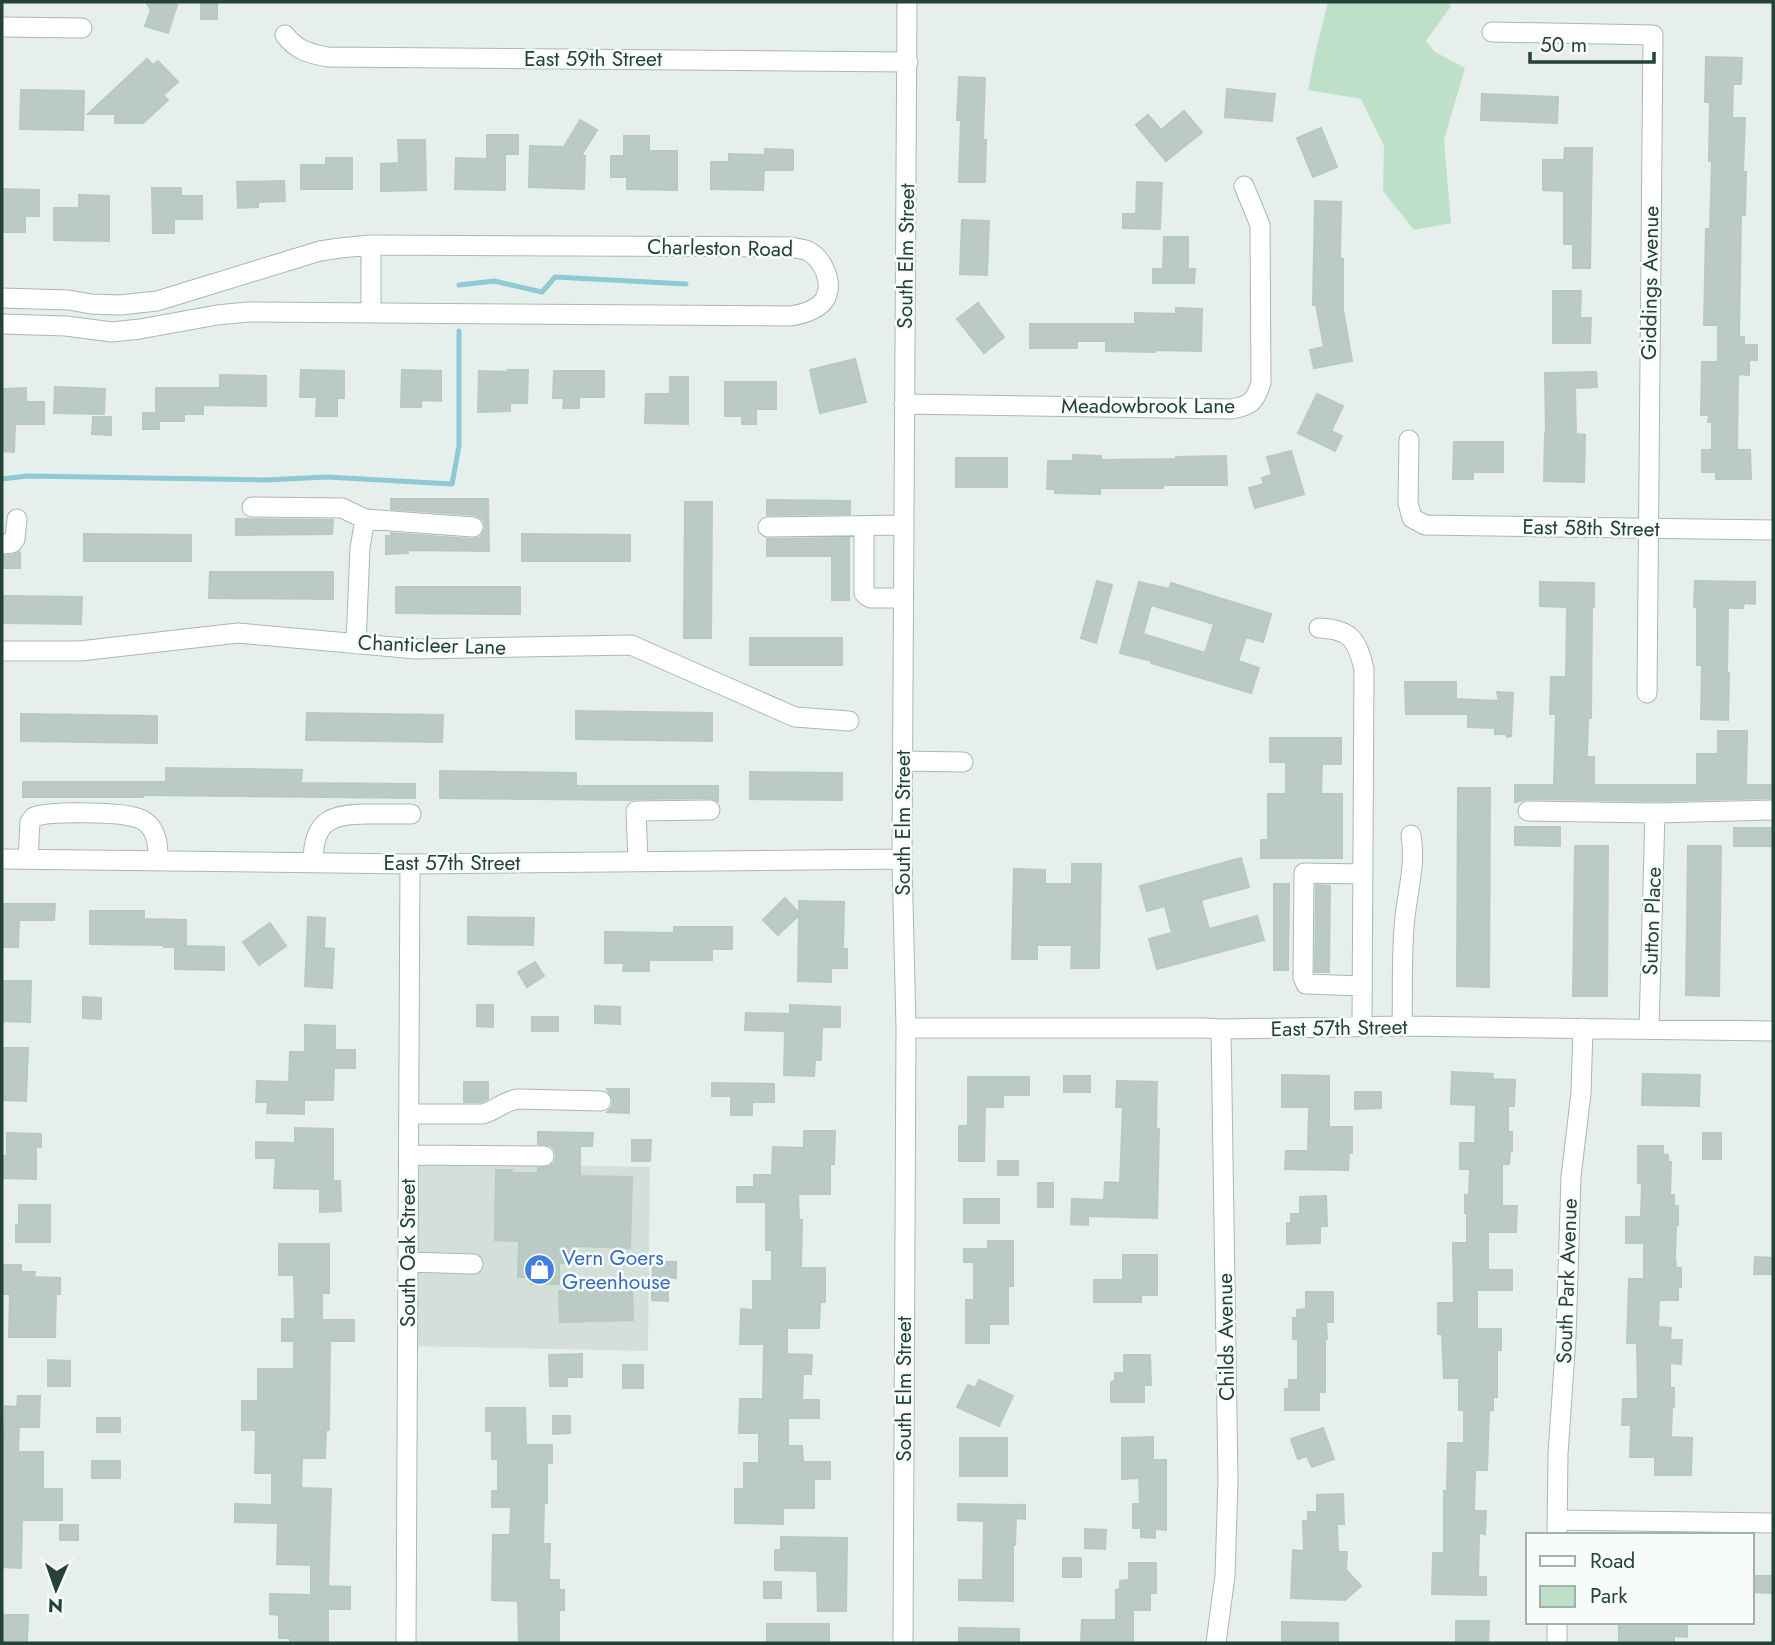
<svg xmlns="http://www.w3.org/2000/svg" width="1775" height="1645" viewBox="0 0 1775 1645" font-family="Jost,sans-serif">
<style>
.built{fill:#d4dfda}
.green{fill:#bfe0c8}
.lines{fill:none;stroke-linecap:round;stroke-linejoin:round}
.stream{stroke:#8ec9d4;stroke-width:5}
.building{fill:#bbcac4;stroke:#b8c9c2;stroke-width:2;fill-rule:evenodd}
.minor-casing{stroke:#a8b8b2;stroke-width:21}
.minor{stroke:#fff;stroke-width:19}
.labels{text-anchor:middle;stroke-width:5;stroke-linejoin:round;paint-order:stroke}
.street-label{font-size:21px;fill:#24423a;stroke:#f7fbf9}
.shop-label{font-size:21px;fill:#366cbe;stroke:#f7fbf9;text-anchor:start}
</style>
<rect width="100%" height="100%" fill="#e6efeb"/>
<path class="built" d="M412 1162 650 1167 648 1351 411 1346Z"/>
<path class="green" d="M1328 2H1447L1451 6 1426 41 1435 52 1465 68 1444 140 1451 223 1414 230 1383 191 1384 146 1361 99 1308 90 1315 54Z"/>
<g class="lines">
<path class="stream" d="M459 285 494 281 542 292 555 277 686 284
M2 479 27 476 265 480 327 477 452 484 459 446V331"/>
</g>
<path class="building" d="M146 2H165L177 5 168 33 145 26 151 10Z
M201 2H217V19H201Z
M1706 57 1742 58 1741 84H1733L1732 118H1745L1743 172H1746L1745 215H1741L1739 337H1744V345H1757V360H1749V375L1738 374 1737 450H1750L1751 479H1716V472H1702V450H1712V422H1708L1709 415H1701L1702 362H1718V325H1704L1706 229H1710L1712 161H1709L1710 102H1705Z
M147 59 153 65 158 61 178 82 163 95 168 100 143 123H115V114H88Z
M959 77 985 78 983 140H986L985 182H959L961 120H957Z
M1227 89 1275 94 1272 121 1225 117Z
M21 90 84 91 83 130 20 129Z
M1482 94 1558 97 1557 123 1481 120Z
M1184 111 1202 132 1166 161 1136 125 1148 115 1161 130Z
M580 120 597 130 581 156H585L584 189 529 187 530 146 564 147Z
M1321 128 1337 167 1313 177 1297 138Z
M487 135H518V154H505V190L455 189 456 158 487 159Z
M624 136H649V151H677V190L627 189V177H611V156H624Z
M398 140H425L426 190 381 191V164L399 163Z
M1565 148H1592L1590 268H1573V244H1564V191L1543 190V160H1564Z
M765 149 793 150V170H764L763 190 711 189V162H729V154L765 155Z
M326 158H352V189H301V165H326Z
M284 181 285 201 258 202V207L238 208 237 182Z
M1137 182 1162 183 1160 229 1123 228V214H1136Z
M152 188H181V196H202V219H174V233H153Z
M2 189 39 190V216H25V232H2Z
M79 195 109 196V241L54 240V208H79Z
M1315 201 1341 202 1340 259H1343V310L1352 361 1314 368 1310 350 1324 347 1316 305H1313Z
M962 220 989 221 987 275 960 274Z
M1164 237H1188V269H1195L1194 283H1153V269H1163Z
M1553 291H1581L1580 318H1591L1590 343H1553Z
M978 303 1004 337 984 353 957 319Z
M1176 308 1202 309 1201 351 1155 350V352L1106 351V341H1077V348H1030V324H1135V313L1176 314Z
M855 359 866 402 820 413 810 370Z
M301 370 344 371V398H337V416H316L317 397H300Z
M402 370 441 371V401L421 400V407H401Z
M508 370H528L527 403H510V411L478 412 479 371 508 372Z
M554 371H604V397H579V408H563L564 398H553Z
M1596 372 1597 387 1575 388 1576 434 1585 435 1584 482 1544 481 1545 433H1546L1545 373Z
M220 375 266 376V406L203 405V414H184V421H159V429H143V413H156V388H220Z
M670 377H688V424L645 423 646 394H670Z
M725 382H776V409H756V424H742V416H725Z
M55 387 105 389 104 414 54 413Z
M26 388V402H44V424H15L14 452 2 451V389Z
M1317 394 1343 406 1331 431 1342 436 1335 451 1298 433Z
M93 417H111V435L92 434Z
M1454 442H1503V472H1473V479H1453Z
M1291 451 1304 494 1255 508 1249 488 1264 484 1262 478 1272 475 1267 457Z
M1073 455 1101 456V460L1176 459V457L1226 456 1227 485H1163V488H1100V494L1055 493 1056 489H1047L1048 461H1073Z
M956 458H1007V487H956Z
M391 499H488L489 551 407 550 408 553 386 554V536H391V533L472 539 479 538 483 533 485 529 484 521 480 517 475 515 391 509Z
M767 500 850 501V514L767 515Z
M685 502H712L711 638H684Z
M236 519 333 520 332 534 236 535Z
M84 534 191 535V561H84Z
M522 534 630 535V561H522Z
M849 538V600H832V556H767V539Z
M20 552V568H2V556L14 555Z
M210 572H333V599L209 598Z
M1097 581 1112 585 1096 643 1081 638Z
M1695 581 1755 582V604L1744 603 1743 608H1728L1727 673H1729L1728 720 1701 719 1702 665H1697V607H1694Z
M1139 582 1169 589 1171 583 1271 614 1263 642 1246 637 1238 661 1259 668 1251 693 1151 663 1152 661 1120 653ZM1151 605 1214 624 1205 653 1143 634Z
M1540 582 1594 583V607H1592L1591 718H1588L1587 757H1594V785H1697V754H1718V731H1747L1746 785H1773V798L1655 801 1528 799 1515 802V785H1554L1556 714H1550L1551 677H1566L1567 607 1540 606Z
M396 587H520V614L396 613Z
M2 596 82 597 81 624 2 623Z
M750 638H842V665H750Z
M1405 682H1456V699L1499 701 1497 692 1513 693 1511 736 1507 737 1506 734H1495V728L1468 727V714H1406Z
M576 711 712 713V741L576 739Z
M307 713 443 715 442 742 306 740Z
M21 714 157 716V743L21 741Z
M1270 738H1341V764H1322L1321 794H1342V858H1261V840H1268V794H1286V762H1270Z
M166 768 302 770 301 783 415 784V798L143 795V797H23V782H166Z
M440 771 576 773V786H718V801L710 798 636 799 630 800 440 798Z
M750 772 842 773V800L750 799Z
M1458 788H1490L1489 987 1457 986Z
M1515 827H1560V846L1515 845Z
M1734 828H1773V846H1734Z
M1575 846H1608L1607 996H1573Z
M1688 846H1721L1719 996 1686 995Z
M1241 858 1249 887 1201 900 1209 929 1257 916 1264 940 1157 969 1149 939 1172 933 1165 906 1147 911 1140 886Z
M1072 864H1101L1099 968H1071L1072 945H1037V959H1012L1014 869 1045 870V884H1072Z
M1274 884H1289L1288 970H1274Z
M1316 885 1330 886 1329 972H1315Z
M785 898 799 913V901L844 902 843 949H847V968H831V982L798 981 799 915 778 935 763 920Z
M2 904H55L54 920H19L18 947H2Z
M90 911H144V919L186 920V946L224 947V970L175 969V947H164V945L90 944Z
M308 917 325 918 324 948 334 949 332 988 305 986Z
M468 917 534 918 533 945 468 944Z
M270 923 286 946 259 965 243 942Z
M674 927H732V949H712V960H649V971H623L624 963H605V932L674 933Z
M535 962 544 976 527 987 518 972Z
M2 981H31L30 1022 2 1021Z
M83 997 101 998V1019L83 1018Z
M477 1005H493V1027L477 1026Z
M790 1005 840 1007V1027H822L821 1060H815L814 1076 784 1075 785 1031 745 1030 746 1013 790 1014Z
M595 1006 620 1007V1024L595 1023Z
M532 1017H558V1031H532Z
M305 1025 335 1026V1050H355V1068H334L333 1100H304V1114L267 1113 268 1102H256L257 1081 289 1082 290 1052H305Z
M3 1048H28L26 1101 2 1100Z
M1452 1072 1493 1074 1492 1079 1515 1080 1514 1106H1508V1132H1512V1151H1510L1509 1164H1502V1206H1517L1516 1232H1488V1270H1512V1290H1477V1329H1501V1350H1497V1397H1493V1410H1489L1487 1470H1475L1474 1511H1486L1485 1534 1479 1533 1478 1577H1486V1595L1432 1594 1433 1553H1444V1491H1447L1448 1443H1464V1410H1459V1378H1444L1442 1334H1438V1303H1454L1453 1243H1467V1213H1465V1195H1469L1470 1169H1460V1143H1475L1476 1105 1451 1104Z
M1643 1074 1700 1075 1699 1106 1642 1105Z
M1282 1075 1329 1076V1127H1352V1153L1349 1152 1348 1170 1285 1169 1286 1151H1308L1309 1107H1282Z
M1064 1076H1090V1092H1064Z
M968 1077H1029V1095H1003V1107H985L984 1161H959V1126H968Z
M1117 1081 1157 1082 1156 1129H1159L1157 1218 1088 1216V1225L1071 1224 1072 1199 1104 1200 1105 1182 1120 1183 1123 1107H1116Z
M464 1082H488V1099L481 1102H464Z
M712 1083 774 1084V1102H752V1115H731V1096H712Z
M607 1089H629V1113L607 1112 612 1107 613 1101Z
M1355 1092H1381V1108L1355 1109Z
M295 1128 333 1129V1181H340L341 1211 320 1212V1189L274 1188 276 1158H256V1142L295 1143Z
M804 1131H835L834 1164H830V1194H798L799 1220H802L801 1268H825V1302H820L819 1328H787V1354L812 1355 811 1374H803L802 1400H819V1418H788V1446H802L803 1462H830V1479H814V1508H783V1524L735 1523V1489H744V1463H759V1433H739L740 1399H763L764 1344H740L741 1309 753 1310V1281H772V1250H766V1202H737V1187H754V1175H772L773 1147 804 1148Z
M538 1132 593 1133 592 1146H580V1176L632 1177 630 1248 576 1246 575 1263H559V1284H531V1277H518L519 1241 495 1240 496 1170H512L511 1173H538V1168L549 1167 555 1162 556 1155 554 1149 550 1145 538 1144Z
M7 1133 41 1134V1147H36V1179L2 1178V1156H7Z
M1703 1133H1721V1159H1703Z
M632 1140H651L650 1161H632Z
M1638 1146H1663V1154L1668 1155V1162H1671L1670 1195H1674V1206H1678V1225H1676L1675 1257 1676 1268H1681V1287H1678V1300H1659L1658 1327 1671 1328 1670 1340H1682L1681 1364 1670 1363V1388H1674V1407H1672L1671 1437 1692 1438 1691 1475H1655V1457H1630L1631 1425H1622L1623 1399H1638L1637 1343H1627L1629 1279H1644V1243H1626V1217H1641L1642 1183H1638Z
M998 1161H1018V1175H998Z
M1038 1183H1053V1207H1038Z
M1326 1196 1327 1226H1320V1243L1287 1244V1223H1291V1214H1300V1197Z
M964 1199H999V1223H964Z
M19 1205H50V1242H16V1225H19Z
M988 1241H1013V1286H1008V1324H989V1343H966V1300H974V1262H964V1249H988Z
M279 1244H329V1293H322V1320H354V1341H330L329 1430H326L325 1458H302L301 1488 331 1489 328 1586 350 1587V1609H328V1643H290V1638H279V1615L270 1614V1594L311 1595V1565L277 1564 278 1523 235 1522V1504L272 1505V1473H255L256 1430H242V1401H258V1369H294V1341H282V1319H295L294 1275H279Z
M1123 1255H1157V1295H1141V1302H1094V1280H1123Z
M1755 1257 1772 1258V1274H1754Z
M653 1262H676V1278L668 1277V1301L652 1300Z
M2 1265H21V1272H35L34 1277 60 1278V1294H56L55 1337H9L10 1294H2Z
M632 1290 633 1320 560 1322 559 1291Z
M1306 1292H1333V1322H1326L1327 1339H1325V1392H1319V1410H1285V1389H1289V1380H1298V1339H1293V1318H1297V1310L1306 1309Z
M582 1354V1377H567V1386H550L549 1355Z
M1124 1355H1150L1151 1385H1144V1402H1111V1382L1115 1381V1373H1124Z
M48 1360 70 1361V1386H48Z
M623 1365H643V1388H623Z
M979 1380 1013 1396 999 1426 957 1407 968 1385 975 1388Z
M18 1396H40L39 1427H19L18 1452H43V1489H62V1520H22L21 1568 2 1567 4 1520 2 1519V1502L5 1406 17 1407Z
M486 1408H525L526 1445H552V1463H547V1503H544L543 1544H550L549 1580H559V1590H564V1610H559V1643H519L518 1601 492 1600 493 1535H510L511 1507H492V1491H498V1459H492V1431H486Z
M553 1416H570V1433L553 1434Z
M97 1418H120V1432H97Z
M1323 1428 1334 1459 1312 1467 1307 1456 1298 1459 1291 1439Z
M1153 1437V1460H1166V1530L1155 1529V1538L1141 1537V1528H1133V1504H1140L1139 1478 1122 1479V1438Z
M960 1438H1007V1476H960Z
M92 1461H120V1478H92Z
M1343 1494 1344 1524H1337L1338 1552H1347L1346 1570 1361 1586 1345 1600 1291 1598 1293 1550 1304 1551 1303 1521H1308V1512H1317V1495Z
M958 1504 1025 1505V1519L1016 1518 1015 1545H1013V1601L959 1600V1580H983L984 1521 958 1520Z
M60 1525H78V1540H60Z
M1085 1529 1106 1530 1105 1549 1085 1548Z
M781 1537 847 1538 846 1611H818L817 1571 775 1570V1550H781Z
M1063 1558H1081V1577H1063Z
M1129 1563H1156V1593H1150V1610H1133V1643H1081L1082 1620H1116V1590L1120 1589V1581L1129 1580Z
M1752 1576H1773V1593L1752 1592Z
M764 1582H781V1598H764Z
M2 1615H28L27 1643H2Z
M1456 1621H1489L1488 1643H1456Z
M1282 1622 1338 1623V1643L1282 1641Z
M1619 1622H1687V1637L1674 1636V1643H1619Z
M767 1624H829V1643H789V1641H767Z
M959 1628 1019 1629V1643H959Z"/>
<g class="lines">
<defs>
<path id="minor" d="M2 27 82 28
M1492 32 1653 35 1647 693
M285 35C296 50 310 54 328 57L908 62
M371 245V312
M2 298 69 300 91 304 120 305 157 301 320 251 340 248 371 245 792 247C797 249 804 249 808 251 823 259 834 283 825 299 818 310 803 314 791 316L248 312 217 315 140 329 112 332 66 326 2 324
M904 404 1231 409C1250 406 1255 402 1261 383L1260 225 1244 186
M1409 440 1408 503 1412 518 1425 525 1773 530
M252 507 342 508 365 519
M864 526V593L867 596 871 598H903
M768 527 904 525
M2 544 12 543 15 539 17 519
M1319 628C1351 629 1357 640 1364 669L1362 1027
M356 644 360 548 365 519 473 527
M2 651H80L238 633 416 649 631 645 795 717 849 721
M902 761 963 762
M1528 811 1655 813 1772 810
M2 859 410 864 902 859
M28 859 30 822 34 817C49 811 117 812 134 817 139 818 144 820 148 824 158 834 158 848 158 861
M638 861 636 811 710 810
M313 863C313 823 328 814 366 814 381 814 396 814 411 814
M1362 986 1306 984 1303 977 1304 873 1363 874
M1402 1026C1403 990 1401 953 1405 917 1408 889 1416 863 1411 835
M906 1028H1204L1221 1029 1402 1026 1773 1031
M1649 1029 1655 813
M409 1114H483C496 1110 504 1101 518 1099L601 1101
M409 1155 544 1156
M408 1262 473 1264
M1557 1520 1773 1523
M1557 1535 1558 1454 1566 1337 1571 1177 1581 1093 1583 1028
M1557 1622V1643
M406 1643 410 864
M903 1643 906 1028 902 859 907 2
M1216 1643 1225 1576 1228 1479 1221 1029"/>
</defs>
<use href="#minor" class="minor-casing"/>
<use href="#minor" class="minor"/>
</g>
<defs>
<symbol id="shop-disc" viewBox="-11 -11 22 22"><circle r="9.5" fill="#3f7fe0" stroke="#f7fbf9"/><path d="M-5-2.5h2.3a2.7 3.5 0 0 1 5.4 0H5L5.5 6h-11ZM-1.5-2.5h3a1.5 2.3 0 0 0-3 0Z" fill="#fff"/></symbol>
</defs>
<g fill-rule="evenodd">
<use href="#shop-disc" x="522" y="1252" width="35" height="35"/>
</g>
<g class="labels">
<g class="street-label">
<text x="593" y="66">East 59th Street</text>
<text transform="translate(720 248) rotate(1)" y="7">Charleston Road</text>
<text transform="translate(906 256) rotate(-89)" y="7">South Elm Street</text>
<text transform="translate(1650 283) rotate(-89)" y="7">Giddings Avenue</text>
<text x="1148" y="413">Meadowbrook Lane</text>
<text transform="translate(1591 528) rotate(1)" y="7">East 58th Street</text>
<text transform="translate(432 645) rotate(2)" y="7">Chanticleer Lane</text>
<text transform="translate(903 823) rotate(-90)" y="7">South Elm Street</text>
<text x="452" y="870">East 57th Street</text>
<text transform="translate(1652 921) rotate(-88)" y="7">Sutton Place</text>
<text transform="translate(1339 1028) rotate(-1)" y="7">East 57th Street</text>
<text transform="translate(408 1253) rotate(-90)" y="7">South Oak Street</text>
<text transform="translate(1567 1281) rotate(-88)" y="7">South Park Avenue</text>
<text transform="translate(1226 1337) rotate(-91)" y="7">Childs Avenue</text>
<text transform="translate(904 1389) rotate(-90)" y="7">South Elm Street</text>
</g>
<g class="shop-label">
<text x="562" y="1265">Vern Goers<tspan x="562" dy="24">Greenhouse</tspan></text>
</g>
</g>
<rect width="1775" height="1645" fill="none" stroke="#24423a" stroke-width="7"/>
<rect x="1526" y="1533" width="228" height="91" fill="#f7fbf9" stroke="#a3b1ad" stroke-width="2"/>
<rect x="1540" y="1556" width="35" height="10" fill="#ffffff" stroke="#a3b1ad" stroke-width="2"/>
<text x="1590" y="1568" font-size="21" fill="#24423a">Road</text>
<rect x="1540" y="1586" width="35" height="21" fill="#bfe0c8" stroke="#a3b1ad" stroke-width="2"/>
<text x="1590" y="1603" font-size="21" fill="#24423a">Park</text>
<g transform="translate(56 1589) rotate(182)" stroke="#f7fbf9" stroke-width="5" paint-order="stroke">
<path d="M0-5L12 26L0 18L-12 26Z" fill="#24423a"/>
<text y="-10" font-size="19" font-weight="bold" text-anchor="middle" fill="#24423a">N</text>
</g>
<path d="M1530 52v10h124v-10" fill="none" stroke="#24423a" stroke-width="3.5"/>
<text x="1540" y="52" font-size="21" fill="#24423a" stroke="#f7fbf9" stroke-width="5" paint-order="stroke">50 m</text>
</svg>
